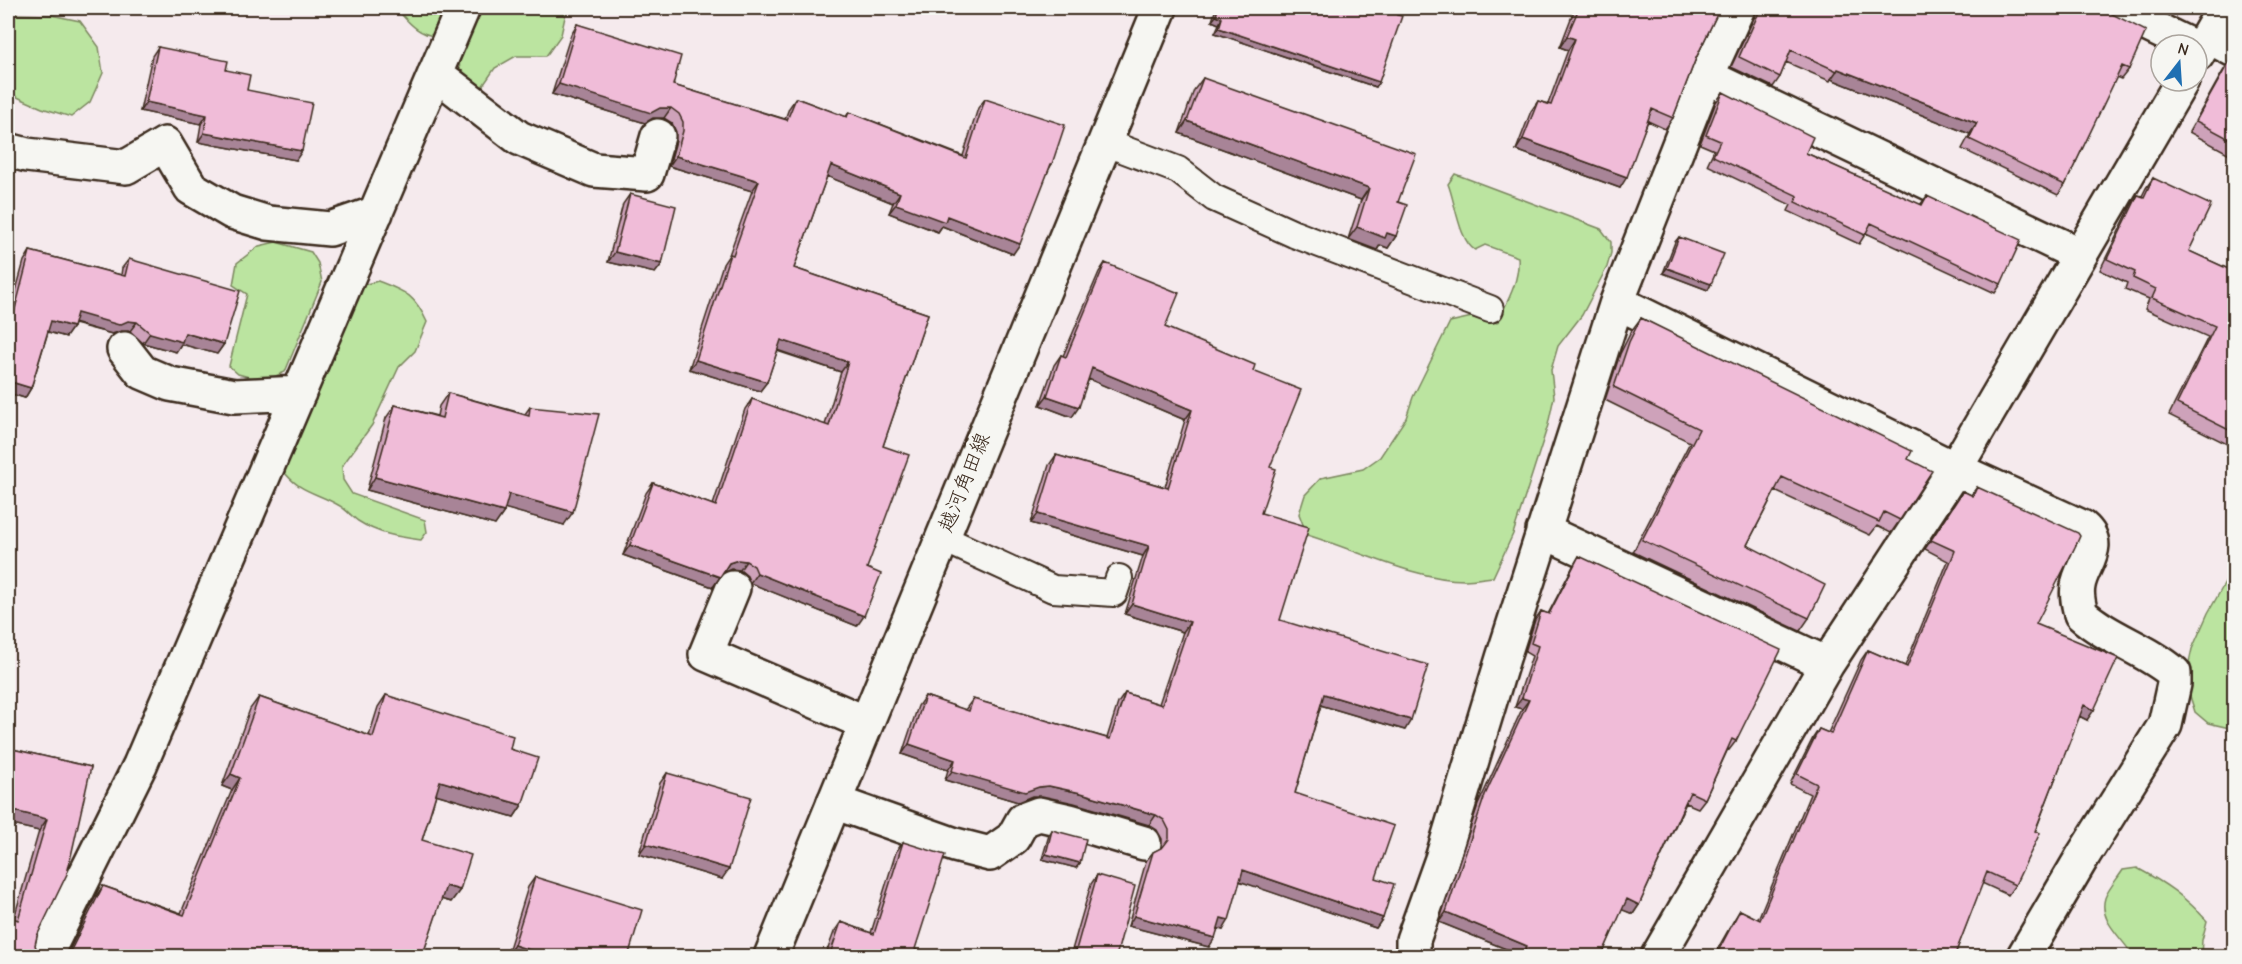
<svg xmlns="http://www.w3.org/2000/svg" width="2242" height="964" viewBox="0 0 2242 964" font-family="'Comic Neue','Klee One',sans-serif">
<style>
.green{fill:#bbe4a0;stroke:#7b875f;stroke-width:1.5}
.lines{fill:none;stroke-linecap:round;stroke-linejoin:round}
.lane-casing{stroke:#3b2a1e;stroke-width:30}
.street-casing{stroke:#3b2a1e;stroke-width:38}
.secondary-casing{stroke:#3b2a1e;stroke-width:38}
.lane{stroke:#f6f6f2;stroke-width:26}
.street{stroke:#f6f6f2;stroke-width:33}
.secondary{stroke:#f6f6f2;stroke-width:33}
.wall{fill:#cea2ba;stroke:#3b2a1e;stroke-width:1.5}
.shaded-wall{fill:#a88497;stroke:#3b2a1e;stroke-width:1.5}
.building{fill:#f0bcd8;stroke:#3b2a1e;stroke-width:1.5}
.labels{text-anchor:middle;stroke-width:6;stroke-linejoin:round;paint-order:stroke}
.street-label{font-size:21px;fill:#3b2a1e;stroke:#f6f6f2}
</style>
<rect width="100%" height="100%" fill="#f5eaed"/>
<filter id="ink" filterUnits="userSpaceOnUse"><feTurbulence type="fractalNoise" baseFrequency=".0167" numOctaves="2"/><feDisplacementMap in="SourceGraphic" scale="12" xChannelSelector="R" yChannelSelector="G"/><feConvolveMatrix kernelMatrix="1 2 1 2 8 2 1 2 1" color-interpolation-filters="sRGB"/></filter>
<g filter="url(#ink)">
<path class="green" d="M407 8H417L433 16 440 8H446L435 36C421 35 411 25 402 15L404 9Z
M477 8H567L561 35 546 56H516L495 68 482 87 464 81C451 58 468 30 477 8Z
M8 14 51 15 80 21 99 47 103 73 90 102 71 117 42 108 8 93Z
M1455 174 1601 229 1611 242V253L1607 267 1582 315 1558 346 1551 370 1554 397 1548 425 1513 534 1493 577C1483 578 1474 580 1465 580 1415 580 1355 549 1307 535L1299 514 1305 495 1321 478 1363 469 1380 457 1406 418 1413 397 1450 322 1472 317 1497 323C1507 302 1520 281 1518 257L1485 245 1475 250C1459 241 1455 201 1448 184Z
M276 242 311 252 318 263 322 282 285 372 264 381 238 374 229 366 247 294 233 285 237 263 259 246Z
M378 281C406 292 414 294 427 322L415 351 399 367 372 425 342 466 343 480 352 494 425 520 427 532 421 540C399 537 378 534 358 521 352 517 347 510 340 506 317 492 299 493 282 469L362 285Z
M2234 567V729L2208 723 2195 712 2185 680 2192 649 2208 613Z
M2137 868C2165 883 2186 897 2207 921L2202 940 2201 956H2133C2123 938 2098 921 2105 898 2108 889 2118 878 2123 870Z"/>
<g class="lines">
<defs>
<path id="lane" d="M1104 142 1178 170 1214 198 1294 234 1490 309
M942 538 1053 589 1114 593 1119 578"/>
<path id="street" d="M2113 8 2189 45
M2208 36 2234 50
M2197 55 2224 8
M435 73 519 138 594 170 647 174 658 136
M1706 76 2080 255
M8 150 27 155 126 167 165 144 191 188 232 212 268 223 330 229 376 213
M1617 302 1955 469 2082 527C2105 546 2081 564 2078 586 2076 596 2079 606 2081 614 2109 639 2146 649 2174 673V684L2165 725 2084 854 2024 956
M124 349 142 372 170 384 234 396 299 393
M1543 531 1827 664
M733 588 706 654 866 723
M834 802 955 845 990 854 1013 838 1023 820 1039 814 1070 821 1144 843
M45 956 140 765 463 8
M1413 956V940L1442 859 1503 658 1617 302 1701 89 1738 8
M1658 956 1827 664 1955 469 2182 81"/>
<path id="secondary" d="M771 956 1160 8"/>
</defs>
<use href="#lane" class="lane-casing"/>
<use href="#street" class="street-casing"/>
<use href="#secondary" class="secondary-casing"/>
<use href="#lane" class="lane"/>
<use href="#street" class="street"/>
<use href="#secondary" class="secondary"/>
</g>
<path class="wall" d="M1216 8H1400L1376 87 1215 33 1219 24 1212 21Z
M1575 8H1720L1696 58 1673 118 1665 129 1648 121 1620 188 1516 150 1531 111 1538 101 1548 104 1568 50 1560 47Z
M1757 8H2106L2129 69 2121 79 2116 77 2065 185 2058 195 1962 149 1970 134 1831 79 1830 81 1786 62 1780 77 1773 87 1731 67 1755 16Z
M577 24 673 85 785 119 789 108 796 98 846 117 849 112 963 156 978 108 985 99 1052 164 1048 171 1013 254 942 226 938 232 889 213 893 203 827 176 794 268 928 314 883 446 867 568 857 626 750 583 747 576 740 570 731 569 723 573 713 587 623 555 646 493 653 483 713 505 745 409 752 399 825 425 841 372 777 351 767 382 760 391 689 369 723 264 729 255 752 191 669 166 676 141V132L672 123 664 118H653L645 123 552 94 571 34Z
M158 47 226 70 247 90 296 160 198 142 201 124 140 111 152 56Z
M2229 62 2235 65V157L2189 132 2222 73Z
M1203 78 1398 202 1396 236 1388 248 1380 245 1377 250 1348 239 1361 200 1179 133 1194 90Z
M1723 92 1806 153 1920 205 1927 196 2001 284 1995 293 1866 233 1859 244 1788 211 1791 205 1707 165 1714 150 1700 144 1716 102Z
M2153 178 2189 251 2235 272V448L2169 415 2208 337 2145 309 2149 299 2125 289 2127 283 2100 270 2131 206 2138 195 2142 196 2146 188Z
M630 194 662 264 655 273 608 262 623 204Z
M1679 237 1711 284 1708 290 1663 273 1675 242Z
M30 251 121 275 122 268 129 259 224 344 217 354 181 344 176 352 143 343 130 331H121L112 334 74 324 73 327 66 337 48 332 31 388 25 398 8 393V316H9L24 261Z
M1105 263 1165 327 1253 371 1270 467 1261 513 1280 620 1405 730 1321 705 1295 793 1376 878 1383 918 1376 928 1240 881 1223 930 1218 929 1209 947 1128 926 1146 861 1153 852 1162 848V839L1157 830 1149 825 1074 803 1042 796H1032L1018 802 945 780 948 770 902 754 918 706 925 696 965 710 973 699 1107 738 1118 703 1125 693 1159 704 1183 632 1125 614 1143 556 1031 523 1049 465 1056 455 1165 487 1185 420 1089 379 1072 417 1040 405 1054 365 1061 355 1063 356 1099 272Z
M1641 318 1908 459 1900 520 1891 533 1877 526 1870 535 1775 491 1747 545 1809 618 1800 631 1633 552 1690 442 1605 400 1620 354 1632 330Z
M448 393 525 414 530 407 564 525 505 508 504 512 495 525 367 490 386 418 395 405 437 416 439 406Z
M1977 487 2036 624 2087 720 2079 716 2015 885 2008 895 1982 883 1954 957H1713L1734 920 1740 910 1758 919 1810 794 1790 784 1813 738 1819 729 1828 733 1861 660 1868 650 1905 666 1948 561 1925 549 1963 491 1971 495Z
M1579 556 1736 741 1729 750 1728 749 1705 799 1698 808 1686 803 1639 905 1633 914 1622 909 1601 957H1520L1521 955 1439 922 1478 805 1522 709 1515 707 1532 656 1525 652 1535 620 1541 611 1548 614 1573 566Z
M386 695 510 749 522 805 514 817 436 794 422 840 460 890 451 902 441 899 422 957H66L95 898 103 886 181 913 232 790 222 786 250 709 259 697 369 736 378 707Z
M8 748 91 767 37 936 35 945 38 955 8 957 14 918 39 831 8 824Z
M667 773 722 879 639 854 660 783Z
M1052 830 1080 863 1076 868 1042 859 1049 835Z
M903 842 915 949 932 957H825L834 932 841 922 871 933 896 852Z
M1097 875 1116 957H1070L1091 884Z
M535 877 628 957H511L507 955 528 887Z"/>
<path class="shaded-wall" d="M1216 16 1222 18 1219 24 1212 21Z
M1219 28 1379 82 1376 87 1215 33Z
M1567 36 1575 39 1568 50 1560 47Z
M1838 69 1977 123 1970 134 1831 79Z
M559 84 660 108H671L664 118H653L645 123 552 94Z
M146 102 207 115 201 124 140 111Z
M1187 121 1369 188 1361 200 1179 133Z
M204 133 302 151 296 160 198 142Z
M1523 139 1627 177 1620 188 1516 150Z
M676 156 759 181 752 191 669 166Z
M831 165 900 193 893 203 824 175Z
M896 204 947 216 1020 244 1013 254 942 226 938 232 889 213Z
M1357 227 1387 233 1396 236 1388 248 1380 245 1377 250 1348 239Z
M615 252 662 264 655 273 608 262Z
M1667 268 1711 284 1708 290 1663 273Z
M77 313 128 321 137 322 130 331H121L112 334 70 322Z
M51 321 73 327 66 337 45 331Z
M150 333H185L224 344 217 354 181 344 176 352 143 343Z
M781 340 848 362 841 372 774 349Z
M696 360 767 382 760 391 689 369Z
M1092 368 1192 410 1185 420 1086 378Z
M8 381 31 388 25 398 8 393Z
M1047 396 1079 407 1072 417 1040 405Z
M375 477 504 512 495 525 367 490Z
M509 494 573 512 564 525 500 507Z
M1038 514 1149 546 1143 556 1031 523Z
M630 545 720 577 713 587 623 555Z
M738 560 746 561 740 570 731 569 722 573 729 563Z
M757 573 864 616 857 626 750 583Z
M1132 604 1190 622 1183 632 1125 614Z
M1324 694 1411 720 1405 730 1317 704Z
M1522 698 1529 700 1522 709 1515 707Z
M2084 705 2094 710 2087 720 2077 715Z
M909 744 955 760 948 770 902 754Z
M952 771 1039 787 1049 786 1081 793 1156 815 1149 825 1074 803 1042 796H1032L1018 802 945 780Z
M231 774 240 778 232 790 222 786Z
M440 781 522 805 514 817 432 793Z
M8 798 13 800 8 808Z
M10 810 47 819 39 831 8 824V815Z
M646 844 729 869 722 879 639 854Z
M1046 854 1080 863 1076 868 1042 859Z
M1243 870 1383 918 1376 928 1236 880Z
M446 886 460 890 451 902 437 898Z
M1627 899 1639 905 1633 914 1620 909Z
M1446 912 1527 946 1521 955 1439 922Z
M1134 916 1215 938 1209 947 1128 926Z
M1221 918 1229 920 1223 930 1214 927Z
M514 945 552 957H511L507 955Z"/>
<path class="building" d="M1218 8H1400L1397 15 1402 16 1379 82 1219 28 1222 18 1216 16Z
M1579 8H1720L1696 58 1673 118 1652 109 1627 177 1523 139 1538 101 1551 105 1575 39 1567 36Z
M1761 8H2106L2112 14 2146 31 2129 69 2122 66 2065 185 1969 139 1977 123 1838 69 1837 71 1791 50 1780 77 1739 57Z
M577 24 681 56 673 85 787 120 796 98 847 117 849 112 966 158 985 99 1065 125 1052 164H1051L1020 244 947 216 945 222 896 204 900 193 831 165 794 268 928 314 883 446 909 455 867 568 881 574 864 616 757 573 754 566 746 561 738 560 729 563 720 577 630 545 653 483 716 506 752 399 829 426 848 362 781 340 767 382 696 360 730 254 733 255 759 181 676 156 683 131V122L679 114 671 108H660L651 113 559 84Z
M158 47 228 61 226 70 250 75 247 90 312 103 302 151 204 133 207 115 146 102Z
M2229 62 2235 65V142L2196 121Z
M1203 78 1416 154 1398 202 1407 205 1396 236 1387 233 1385 238 1357 227 1369 188 1187 121Z
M1723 92 1813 137 1806 153 1922 205 1927 196 2021 240 2001 284 1871 223 1865 235 1795 202 1798 196 1713 156 1720 141 1706 135Z
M2153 178 2211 205 2189 251 2235 272V433L2177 404 2215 326 2152 298 2156 289 2133 278 2135 272 2107 259 2138 195 2144 197Z
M630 194 676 206 662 264 615 252Z
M1679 237 1724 254 1711 284 1667 268Z
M30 251 125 276 129 259 240 291 224 344 185 333 182 342 150 333 137 322 128 321 119 325 77 313 73 327 51 321 31 388 8 381V316L13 317Z
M1105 263 1179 293 1165 327 1255 365 1253 371 1301 390 1270 467 1276 469 1261 513 1309 527 1280 620 1428 665 1411 720 1324 694 1295 793 1394 826 1376 878 1394 884 1383 918 1243 870 1229 920 1221 918 1215 938 1134 916 1153 852 1163 847 1169 839V830L1164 820 1156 815 1081 793 1049 786 1039 787 1025 792 952 771 955 760 909 744 925 696 969 711 973 699 1110 739 1125 693 1162 705 1190 622 1132 604 1149 546 1038 514 1056 455 1168 488 1192 410 1092 368 1079 407 1047 396 1061 355 1066 357Z
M1641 318 1912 451 1908 459 1932 471 1900 520 1884 512 1879 522 1782 477 1747 545 1825 585 1809 618 1642 540 1699 429 1614 387 1629 342Z
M448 393 529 416 530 407 599 414 573 512 509 494 504 512 375 477 395 405 442 418Z
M1977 487 2078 533 2080 536 2076 545 2036 624 2118 658 2094 710 2084 705 2035 831 2040 833 2015 885 1987 872 1954 957H1715L1740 910 1760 920 1817 784 1797 774 1819 729 1831 734 1868 650 1907 667 1955 551 1931 540 1963 491 1973 496Z
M1579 556 1781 650 1736 741 1732 739 1705 799 1690 792 1639 905 1627 899 1601 957H1523L1527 946 1446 912 1485 795 1529 700 1522 698 1538 646 1531 643 1541 611 1549 614Z
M386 695 513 736 510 749 538 758 522 805 440 781 422 840 471 855 460 890 446 886 422 957H66L70 952 103 886 184 915 240 778 231 774 259 697 373 737Z
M8 748 91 767 67 874 37 936 35 945 38 955 40 957H8V916L18 920 47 819 10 810 13 800 8 798Z
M667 773 751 797 729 869 646 844Z
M1052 830 1086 839 1080 863 1046 854Z
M903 842 945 855 915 949 932 956V957H829L841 922 874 934Z
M1097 875 1135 886 1116 957H1074Z
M535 877 642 910 628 957H552L514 945Z"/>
</g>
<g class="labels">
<g class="street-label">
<text transform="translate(964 482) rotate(-68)" y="7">越河角田線</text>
</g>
</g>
<rect width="2242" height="964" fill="none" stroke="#f6f6f2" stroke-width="30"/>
<rect x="15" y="15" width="2212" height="934" fill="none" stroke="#3b2a1e" stroke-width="2" filter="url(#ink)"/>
<g transform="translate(2179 63) rotate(17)"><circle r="28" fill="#f6f6f2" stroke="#aba49d" stroke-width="1.5"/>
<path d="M0-4.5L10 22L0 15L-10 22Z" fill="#1f6fb2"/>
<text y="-9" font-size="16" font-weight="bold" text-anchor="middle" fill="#3b2a1e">N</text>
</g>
</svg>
